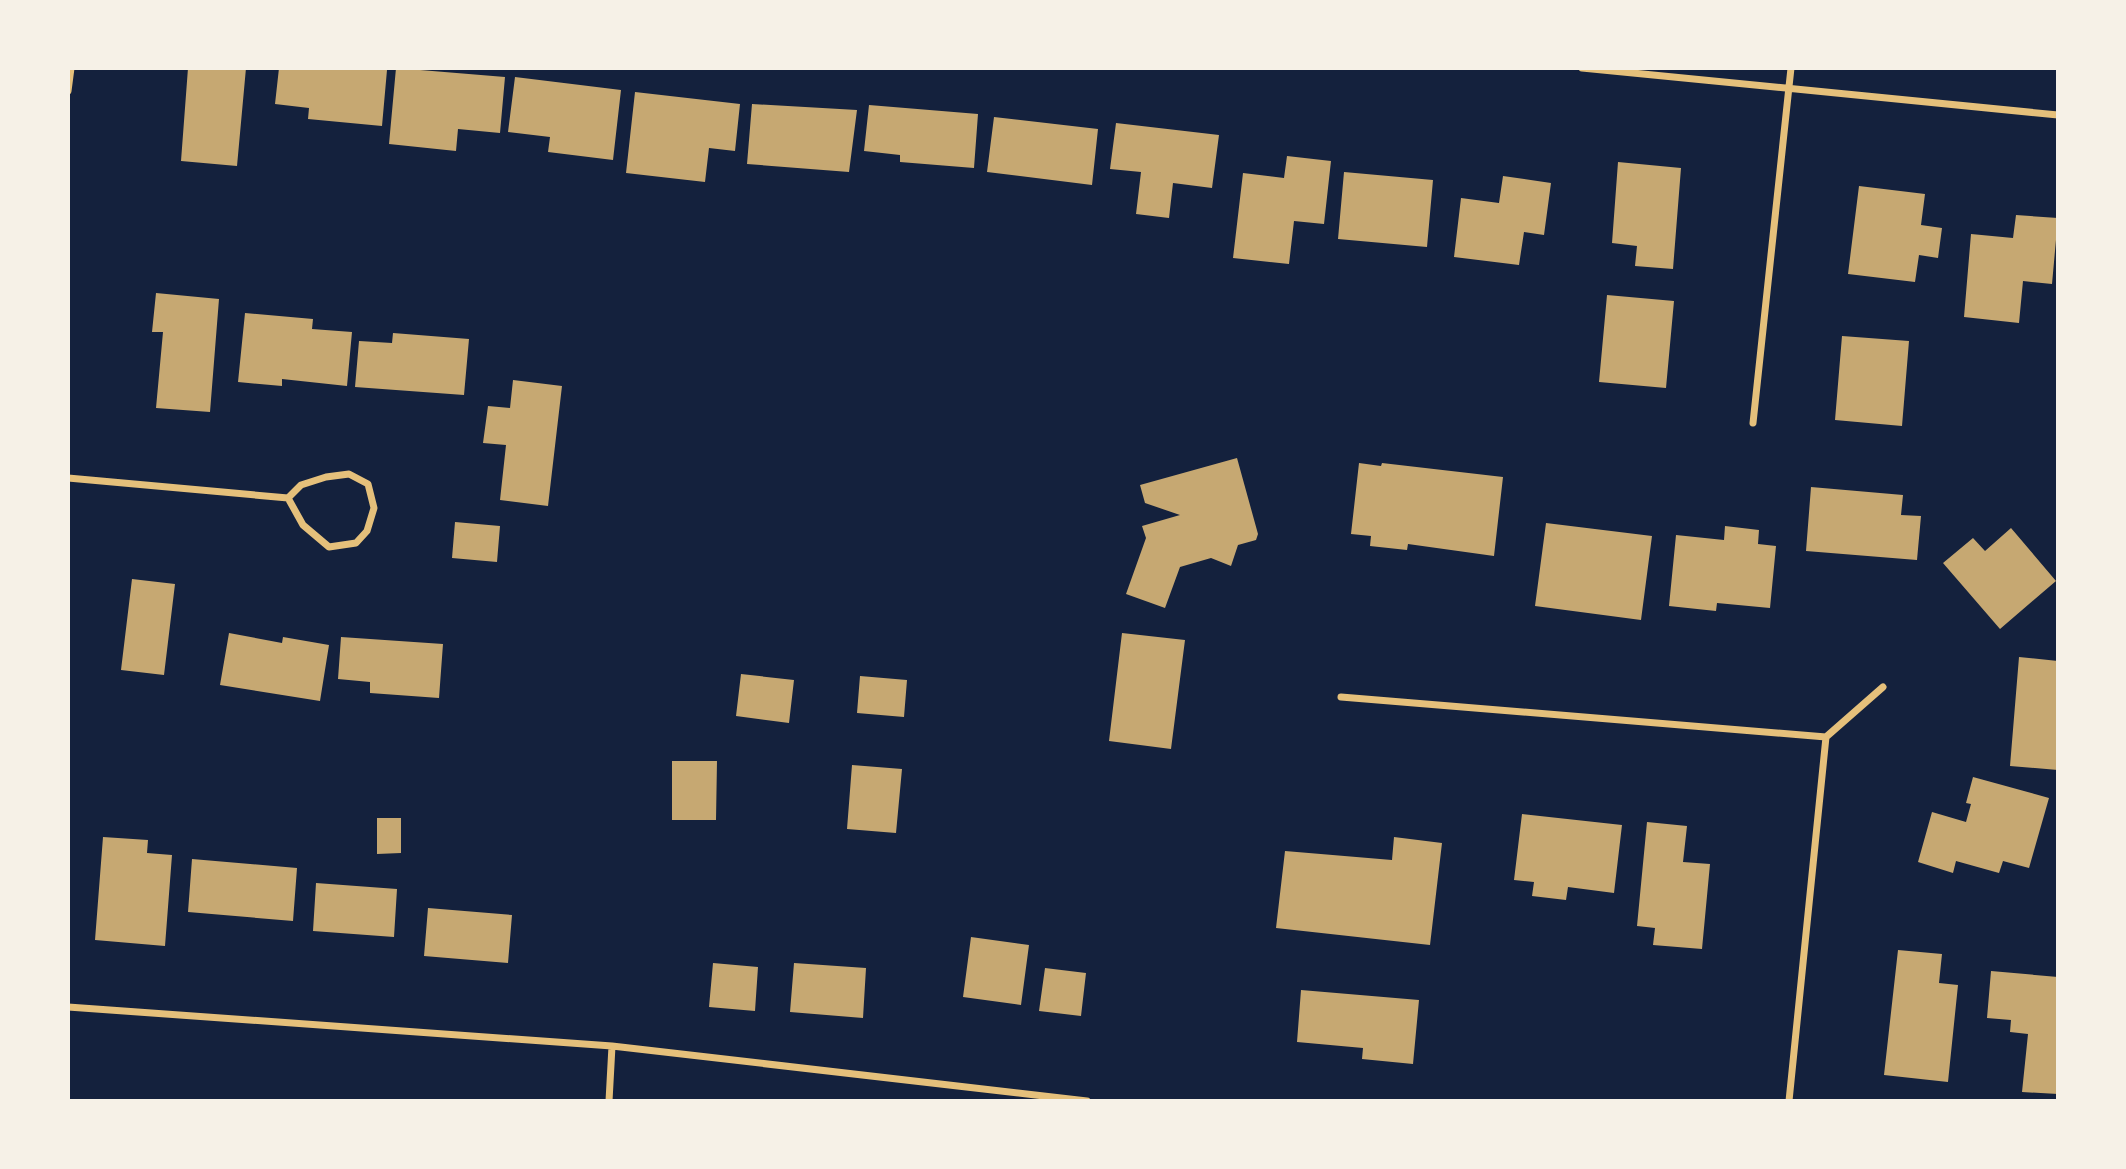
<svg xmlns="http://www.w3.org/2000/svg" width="2126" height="1169" viewBox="0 0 2126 1169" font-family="Georgia,serif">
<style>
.building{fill:#c6a872}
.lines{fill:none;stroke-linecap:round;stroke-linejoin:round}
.minor{stroke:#e5c07b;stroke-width:7}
</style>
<rect width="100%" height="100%" fill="#14213d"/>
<path class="building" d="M188 68H246L237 166 181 161Z
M279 68 387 70 382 126 308 119 309 108 275 104Z
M396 68 505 77 500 133 458 129 456 151 389 144Z
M515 77 621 90 613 160 548 152 550 137 508 132Z
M635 92 740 104 735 151 709 148 705 182 626 173Z
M752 104 857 110 849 172 747 164Z
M869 105 978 114 974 168 900 162V155L864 151Z
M994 117 1098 129 1092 185 987 172Z
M1116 123 1219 135 1212 188 1173 183 1169 218 1136 214 1141 172 1110 169Z
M1287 156 1331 161 1324 224 1294 221 1289 264 1233 258 1243 173 1284 178Z
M1618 162 1681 168 1673 269 1635 266 1637 246 1612 243Z
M1344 172 1433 180 1427 247 1338 239Z
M1503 176 1551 183 1544 235 1524 232 1519 265 1454 257 1461 198 1499 203Z
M1859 186 1925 194 1921 225 1942 228 1938 258 1919 255 1915 282 1848 274Z
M2016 215 2058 218 2052 284 2023 281 2019 323 1964 317 1971 234 2013 238Z
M156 293 219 299 210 412 156 408 163 332H152Z
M1607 295 1674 301 1666 388 1599 382Z
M245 313 313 319 312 329 352 332 347 386 282 379V386L238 382Z
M393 333 469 339 464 395 355 387 359 341 392 343Z
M1842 336 1909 341 1902 426 1835 420Z
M513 380 562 386 548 506 500 500 506 445 483 443 488 406 510 408Z
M1237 458 1258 534 1256 540 1238 545 1231 566 1211 558 1180 567 1165 608 1126 594 1146 538 1142 526 1180 515 1145 503 1140 485Z
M1359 463 1381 466 1382 463 1503 477 1494 556 1408 544 1407 550 1370 546 1371 536 1351 534Z
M1811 487 1903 495 1901 515 1921 516 1917 560 1806 551Z
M455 522 500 526 497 562 452 558Z
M1546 523 1652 536 1641 620 1535 606Z
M1725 526 1759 530 1758 544 1776 546 1770 608 1717 603 1716 611 1669 606 1676 535 1724 540Z
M2011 528 2056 581 2000 629 1943 563 1973 538 1985 551Z
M132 579 175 584 164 675 121 670Z
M229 633 282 643 283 637 329 645 320 701 220 685Z
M1122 633 1185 640 1171 749 1109 741Z
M341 637 443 644 439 698 370 693V682L338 679Z
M2019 657 2058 661V770L2010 766Z
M741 674 794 680 789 723 736 716Z
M860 676 907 680 904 717 857 713Z
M672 761H717L716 820H672Z
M852 765 902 769 896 833 847 829Z
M1973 777 2049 798 2029 868 2003 861 1999 873 1956 861 1953 873 1918 862 1932 812 1966 822 1971 804 1966 803Z
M1522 814 1622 825 1614 893 1568 887 1566 900 1532 896 1534 882 1514 880Z
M377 818H401V853L377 854Z
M1647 822 1687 826 1683 862 1710 864 1702 949 1653 945 1655 928 1637 926Z
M103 837 148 840 147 853 172 855 165 946 95 940Z
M1394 837 1442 843 1430 945 1276 928 1285 851 1392 860Z
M192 859 297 868 293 921 188 912Z
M316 883 397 889 394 937 313 931Z
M428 908 512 915 508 963 424 956Z
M971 937 1029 945 1021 1005 963 997Z
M1898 950 1942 954 1939 983 1958 985 1948 1082 1884 1075Z
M713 963 758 967 755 1011 709 1007Z
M794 963 866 968 863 1018 790 1012Z
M1045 968 1086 973 1081 1016 1039 1011Z
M1991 971 2058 977V1094L2022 1092 2028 1034 2010 1032 2011 1020 1987 1018Z
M1301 990 1419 1000 1413 1064 1362 1059 1363 1048 1297 1042Z"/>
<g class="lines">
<path class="minor" d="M1582 68 2058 115
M68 91 71 68
M1753 423 1791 68
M68 478 288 498 301 485 326 477 349 474 368 484 374 508 367 531 356 543 329 547 303 525 288 498
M1341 697 1826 737
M68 1007 612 1046 1087 1101
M609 1101 612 1046
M1789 1101 1826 737 1883 687"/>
</g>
<rect width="2126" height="1169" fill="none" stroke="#f6f1e7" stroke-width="140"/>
</svg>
